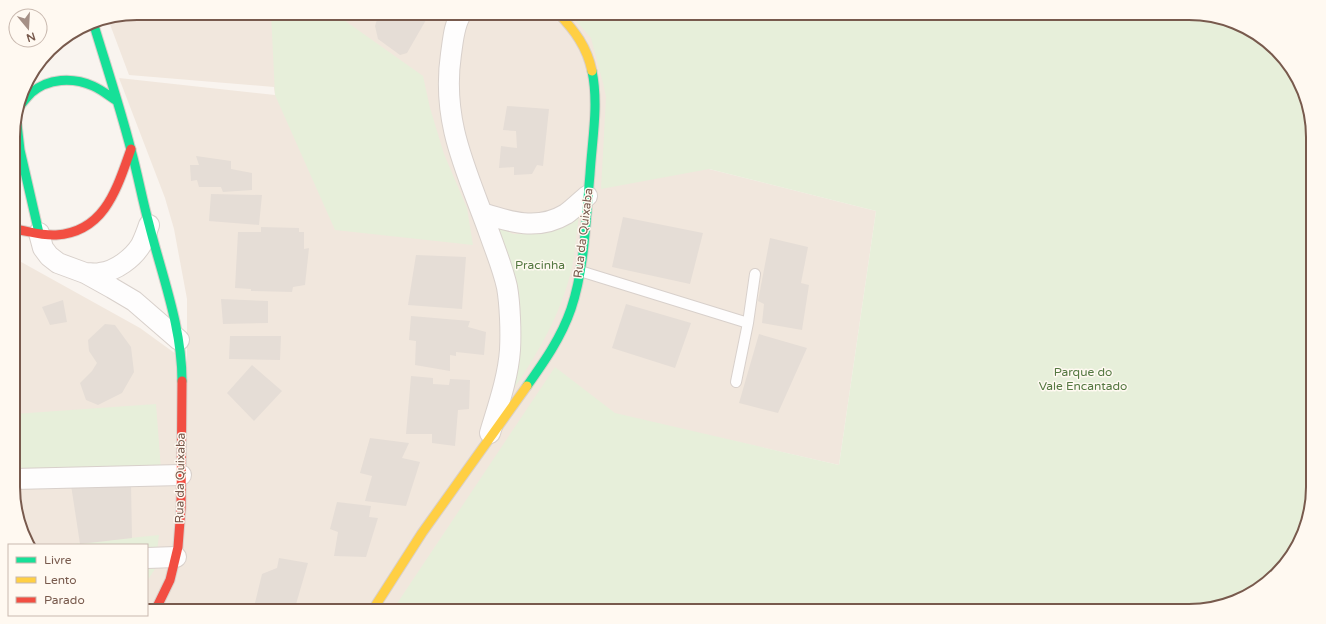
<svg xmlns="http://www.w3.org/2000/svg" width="1326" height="624" viewBox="0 0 1326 624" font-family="'Varela Round',sans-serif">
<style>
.residential{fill:#f1e7dd}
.green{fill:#e7efda}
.building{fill:#e5ddd6}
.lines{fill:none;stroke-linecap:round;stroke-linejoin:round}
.lane-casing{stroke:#d8d0cb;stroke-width:12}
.street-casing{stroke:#d8d0cb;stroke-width:22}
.fast-casing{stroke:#d9d0ca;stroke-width:11}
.slow-casing{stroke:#d9d0ca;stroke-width:11}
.jam-casing{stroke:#d9d0ca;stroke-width:11}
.lane{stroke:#fefdfd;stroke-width:10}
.street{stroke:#fefdfd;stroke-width:20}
.fast{stroke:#16e098;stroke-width:9}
.slow{stroke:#ffcf43;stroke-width:9}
.jam{stroke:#f24e42;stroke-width:9}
.labels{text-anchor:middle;stroke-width:3;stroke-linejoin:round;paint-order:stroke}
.street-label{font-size:12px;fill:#785a4d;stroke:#fff9f1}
.park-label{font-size:12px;fill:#547841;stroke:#fff9f1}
.rim{fill:none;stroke:#785a4d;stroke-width:2}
</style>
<rect width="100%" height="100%" fill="#f9f4ef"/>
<path class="residential" d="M137 13H711L709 169 876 211 839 465 615 414 513 611H147V545H31L14 504V258L140 328 187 362V299L174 229 165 198 119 78 275 95 274 87 129 75 108 19Z"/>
<path class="green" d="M271 13H334L423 76 430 108 444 154 467 208 473 245 335 230 275 95Z
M569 13H1189L1237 23 1288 62 1312 121 1313 487 1303 535 1287 563 1258 590 1197 611H392L555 367 615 413 839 465 876 211 709 169 601 189 606 97 603 83 591 38Z
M579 215C576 234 575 261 569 279 557 322 534 359 509 396L496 225 513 234 545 233 563 225Z
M156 404 161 469 14 485V414Z
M159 535 155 569 147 581V545H62Z"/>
<path class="building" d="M379 13H430L407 53 400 55 378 39 375 26Z
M507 106 549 109 543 166 537 165 532 174 514 175V167L499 168 501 146 517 148 516 131 503 130Z
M196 156 231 161V169L252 173V190L223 192 221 187H199L197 180 191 181 190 165H199Z
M211 194 262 195 259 225 209 221Z
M623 217 703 233 690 284 612 267Z
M261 227 299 228V232H304V249L309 248 305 285 293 287 292 292 251 291V289L235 288 238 232H261Z
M770 238 808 247 801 283 809 285 802 330 762 323 764 304 758 301Z
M416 255 466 257 462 309 408 305Z
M221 299 268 301V323L223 324Z
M63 300 67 322 50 325 42 307Z
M626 304 691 323 675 368 612 348Z
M411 316 470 321 468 327 486 332 484 355 456 352V356L450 355V371L415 365 416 341 409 340Z
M105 324 115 325 131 347 134 372 122 393 98 405 86 400 80 383 92 371 97 363 89 351 88 340Z
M759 334 807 348 778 413 739 403Z
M230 336H281L280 360 229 359Z
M252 365 282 391 254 421 227 393Z
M411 376 433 378V384L449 385 450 379 470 380 469 409 458 410 455 446 432 443V434H406Z
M370 438 409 443 402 458 420 462 406 506 365 501 372 476 360 473Z
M131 484 132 538 80 544 71 485Z
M337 502 371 506 369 517 378 518 366 557 334 556 338 532 330 529Z
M279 558 308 563 294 611H281L254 607 262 574 277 568Z"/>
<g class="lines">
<defs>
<path id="lane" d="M580 271 748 323
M736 382 748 323 755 274"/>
<path id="street" d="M462 13C454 23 453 41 451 54 441 123 467 171 490 235 496 252 503 269 507 287 510 304 511 332 510 350 508 378 498 406 490 433
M482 213C510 222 538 231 566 214 573 209 580 202 587 196
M39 233 43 248 49 256 58 263 85 273 112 288 134 301 179 340
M85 273C90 273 95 274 100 273 116 271 133 258 141 245 144 239 147 231 149 225
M14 479 181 475
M147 558 176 557"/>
<path id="fast" d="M93 22C106 65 120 107 131 150 138 175 142 199 149 224 162 276 182 327 182 381
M19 107C23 102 27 97 31 93 48 78 73 77 93 86 102 90 109 96 117 101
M17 124 20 150 39 233
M527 386C544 362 561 338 571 309 585 268 586 217 590 174 592 140 599 105 592 71"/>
<path id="slow" d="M558 13C575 31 587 47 592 71
M372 611 422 533 527 386"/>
<path id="jam" d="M14 229C28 231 42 236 56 235 105 232 117 188 131 149
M155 611 170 580 178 547 181 508 182 381"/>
</defs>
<use href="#lane" class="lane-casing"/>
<use href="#street" class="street-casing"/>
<use href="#fast" class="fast-casing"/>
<use href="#slow" class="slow-casing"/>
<use href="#jam" class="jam-casing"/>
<use href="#lane" class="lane"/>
<use href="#street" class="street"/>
<use href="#fast" class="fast"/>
<use href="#slow" class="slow"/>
<use href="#jam" class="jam"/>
</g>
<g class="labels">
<g class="street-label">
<text transform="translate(583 233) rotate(-83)" y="4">Rua da Quixaba</text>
<text transform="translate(180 478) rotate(-89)" y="4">Rua da Quixaba</text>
</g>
<g class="park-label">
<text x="540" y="269">Pracinha</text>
<text x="1083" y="376">Parque do<tspan x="1083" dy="14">Vale Encantado</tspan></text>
</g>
</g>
<path d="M0 0H1326V624H0ZM137 20H1189A117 117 0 0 1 1306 137V487A117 117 0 0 1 1189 604H137A117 117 0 0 1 20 487V137A117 117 0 0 1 137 20Z" fill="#fff9f1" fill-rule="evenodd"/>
<path class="rim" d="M137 20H1189A117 117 0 0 1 1306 137V487A117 117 0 0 1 1189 604H137A117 117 0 0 1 20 487V137A117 117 0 0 1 137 20Z"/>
<rect x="8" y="544" width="140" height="72" fill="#fff9f1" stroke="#c9b9af"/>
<rect x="16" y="557" width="20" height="6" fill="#16e098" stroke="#c9b9af"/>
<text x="44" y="564" font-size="12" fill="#785a4d">Livre</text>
<rect x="16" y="577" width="20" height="6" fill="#ffcf43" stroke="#c9b9af"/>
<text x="44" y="584" font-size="12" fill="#785a4d">Lento</text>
<rect x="16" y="597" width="20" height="6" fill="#f24e42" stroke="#c9b9af"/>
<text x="44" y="604" font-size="12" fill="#785a4d">Parado</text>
<g transform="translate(28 28) rotate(162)"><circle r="19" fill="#fff9f1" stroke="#c9b9af"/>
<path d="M0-3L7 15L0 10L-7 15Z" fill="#a59086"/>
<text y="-6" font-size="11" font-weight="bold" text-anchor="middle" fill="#785a4d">N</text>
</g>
</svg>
